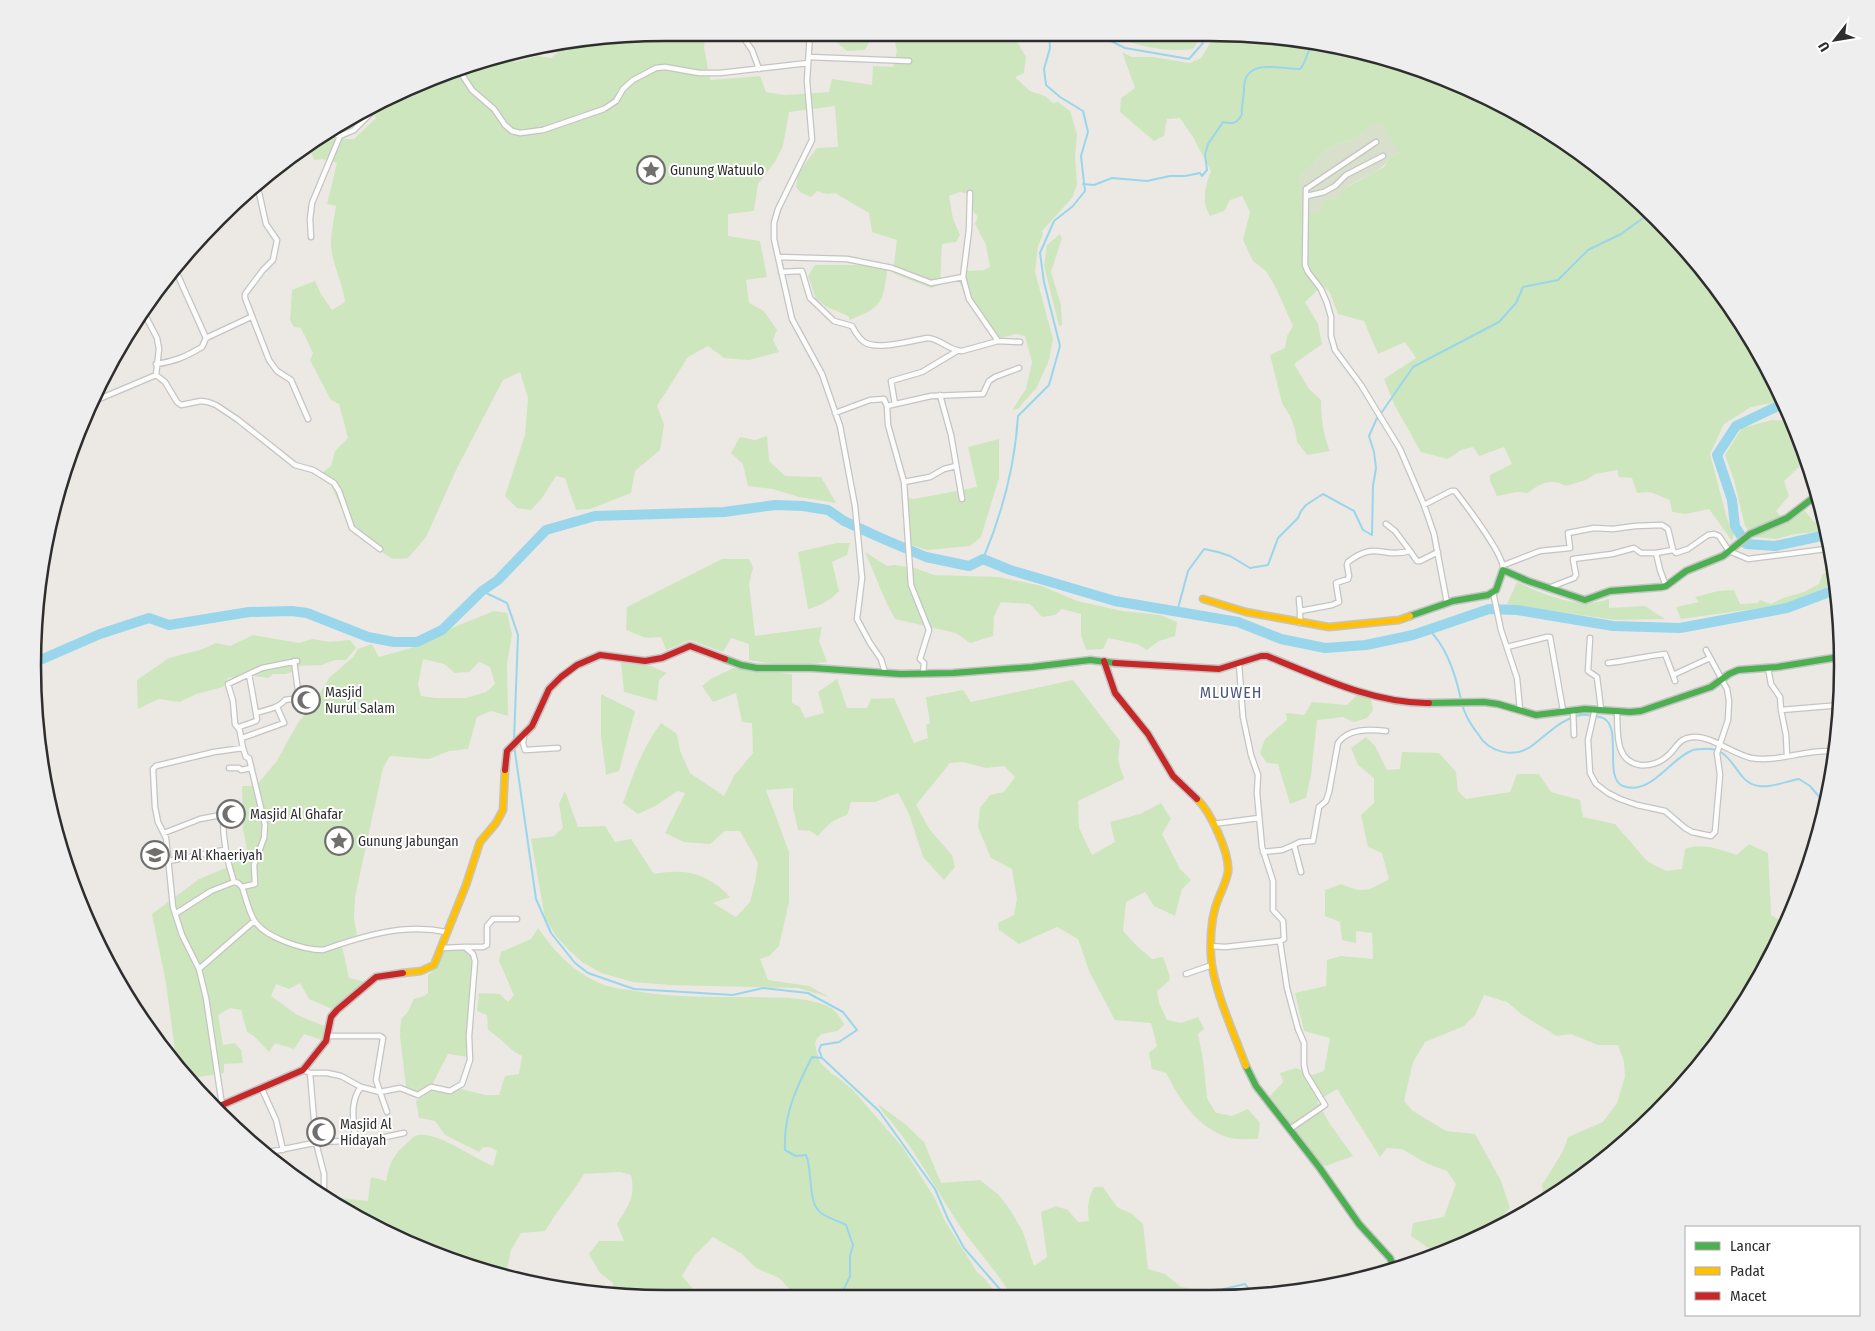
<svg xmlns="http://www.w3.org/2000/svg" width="1875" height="1331" viewBox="0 0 1875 1331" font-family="'Fira Sans Condensed',sans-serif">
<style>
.green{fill:#cee6be;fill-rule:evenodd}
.cemetery{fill:#d8e0cc}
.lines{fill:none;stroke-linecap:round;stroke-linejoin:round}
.stream{stroke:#99d6ec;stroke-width:2}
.river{stroke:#99d6ec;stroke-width:10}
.street-casing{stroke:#c5c4c5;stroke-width:7}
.fast-casing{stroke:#c5c4c5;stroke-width:9}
.slow-casing{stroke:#c5c4c5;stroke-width:9}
.jam-casing{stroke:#c5c4c5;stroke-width:9}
.street{stroke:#fcfcfb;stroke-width:4.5}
.fast{stroke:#4caf50;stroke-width:6}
.slow{stroke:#ffc107;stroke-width:6}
.jam{stroke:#c62828;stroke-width:6}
.labels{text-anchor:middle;stroke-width:4;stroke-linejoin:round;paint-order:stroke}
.poi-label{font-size:14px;fill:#2e2e2e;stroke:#fff;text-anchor:start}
.quarter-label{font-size:16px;letter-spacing:1px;fill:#4d5680;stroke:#fff}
.rim{fill:none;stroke:#2e2e2e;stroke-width:2.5}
</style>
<rect width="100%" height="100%" fill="#ece8e4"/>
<path class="green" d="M665 33H706L704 47 710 80 760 76 766 92 785 95 829 92 832 79 872 85 873 66 893 67 897 51 894 38 872 37 865 50 847 51 834 40 824 35 826 33H1012L1026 57 1024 73 1015 77 1030 91 1045 96 1053 103 1058 102 1070 111 1077 134 1075 157 1077 185 1072 198 1042 231 1043 235 1038 246 1035 272 1053 339 1049 360 1037 387 1018 409 1012 410 1026 389 1032 362 1025 336 1016 334 996 339C982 321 968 303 959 281L966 280V271L984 270 990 267 986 245 975 224 978 217 973 211V195L960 192 949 196 953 219 960 235 956 242 942 244 940 285 931 288 893 273 897 240 872 232 869 213 835 193 826 194 817 191 811 197 801 193 796 187 798 173 817 148 838 147 835 106 789 112 783 146 775 162 758 184 754 211 728 214V236L760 241 767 277 746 280 749 303 764 311 777 330 773 340 779 352 749 360 724 358 708 346 688 357 657 406 664 424 660 450 635 471 631 493 590 509 576 510 565 478 556 476 542 498 531 510 517 508 505 496 525 435 528 398 520 372 503 380 457 468 426 537 408 558 393 559 366 542 351 530 331 485 320 477 323 472 331 466 335 451 348 438 339 404 331 400 310 360 313 353 301 328 294 327 290 320 292 290 315 281 321 294 332 310 345 302C343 285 335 270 332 253 329 238 334 221 336 206L327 204 337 163 322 159 314 160 308 144 339 125 335 139H354L376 118 370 107 386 98 501 54 515 62 538 56 551 58 566 46Z
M1107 33H1192L1197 43 1193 49C1166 53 1131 45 1107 33Z
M1221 34 1333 45 1451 81 1526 117 1627 189 1686 248 1758 349 1781 401 1751 407 1724 424 1710 454 1727 519 1734 534 1732 541 1709 509 1686 514 1672 512 1670 500 1650 492 1637 493 1632 478 1619 477 1617 470 1595 474 1586 480 1566 486C1552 478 1540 483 1528 493L1517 492 1497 496 1490 481V475L1512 464 1504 447 1479 456 1473 447 1461 450 1448 459 1421 452 1395 406 1384 379 1416 358 1405 342 1378 354 1364 321 1338 314 1330 293 1323 285 1305 302 1318 324 1322 344 1294 364 1309 389 1321 400C1321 417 1323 435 1330 451L1307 455 1297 442 1295 429 1290 416 1282 403 1270 355 1285 348 1287 336 1293 326 1275 286 1266 271 1253 261 1243 240 1250 212 1242 196 1230 200 1224 211 1210 216C1201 202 1205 186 1211 171L1193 137 1180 118 1167 119 1164 136 1154 141 1120 112 1121 98 1135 88 1122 52 1132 57H1152L1190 63 1201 58 1213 38ZM1370 127 1392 144 1399 153 1389 158 1384 167 1342 190 1339 198 1324 200 1301 185 1299 177 1315 163 1322 153 1337 144 1356 138Z
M1060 234 1062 238 1051 272 1061 305 1062 325 1059 326 1044 266 1047 245Z
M815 265H865L887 270C883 305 882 306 850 320L848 316 827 307 816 299 808 276Z
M1772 420 1790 421 1796 434 1795 437 1800 466 1784 481 1789 496 1776 511 1786 522 1805 511 1813 521 1824 525 1825 531 1795 534 1776 539 1754 537 1745 526 1734 480 1725 455 1742 428Z
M767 436 769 461 785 476 821 477 836 503 799 497 773 489 748 486 743 464 731 453 740 437 755 440Z
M999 439V478L981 537 970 546 927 550 911 545 908 498 914 499 977 487 968 447Z
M837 543H850L847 555 832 562 839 591C829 601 822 605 808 609L798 552Z
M865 552 887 566 894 565 915 568 934 575 999 577 1042 586 1077 601 1122 611 1160 615 1177 622 1175 636 1159 641 1147 650 1137 644 1108 638 1103 649 1086 650 1081 635V614L1062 609 1055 615 1042 617 1030 604 1001 602 994 616 993 636 970 643 956 633 895 619 887 604Z
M722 559H749L753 568 749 584 755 636 822 627 819 641 827 662C801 666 774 665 749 660V644L731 638 723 652 690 640 666 650 661 637 646 638 626 630 627 607Z
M1834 568 1837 583 1782 605 1681 619 1676 607 1699 602 1695 597 1718 591 1734 590 1740 604 1757 603 1760 600 1771 604 1783 598 1804 592 1819 584 1823 574Z
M1517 582C1545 595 1578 610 1609 599V608L1645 606 1665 619 1615 620 1507 604Z
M494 611 507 613 512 634 507 664 508 716 491 711 477 717 468 749 449 751 429 759 390 756 383 768 355 897 354 918 357 935 341 941 349 978 365 982 340 1005 332 1009 309 999 300 983 289 989 276 984 271 996 297 1015 324 1026 322 1040 304 1034 294 1049 275 1043 269 1052 254 1036 247 1032 241 1010 230 1008 218 1015 223 1045 235 1043 241 1050 243 1063 224 1064V1073L192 1078 189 1082 177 1065 166 983 152 914 199 879 231 866 236 860 249 859 243 829 242 786H256L276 762 298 723 314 703 329 678 353 657 358 649 372 644 379 657 411 648 447 630ZM423 659 444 664 455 673 469 672 479 662 490 667 495 684 486 692 466 698H436L421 696 418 685Z
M253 635 299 643 313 639 330 642 350 640 356 648 346 660H335L322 665 298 666 292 672 285 674H273L268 678 246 675 228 678 223 687 196 694 180 702 159 699 138 709 137 680 169 658 203 649 216 643 230 646Z
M621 662 651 666 667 673 659 680 657 701 624 692Z
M733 668 792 674V703L800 707 805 718 824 713 818 692 837 679 847 708H867L871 699 894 698 914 743 928 738 926 725 930 723 926 697 963 690 971 702 1073 680 1120 741 1118 760 1124 779 1078 801 1079 828 1092 855 1115 842 1110 822 1140 814 1161 803 1171 819 1162 834 1180 869 1191 880 1182 889 1175 916 1154 906 1145 892 1126 902 1123 931 1137 946 1152 959 1163 957 1170 976 1169 981 1157 991 1159 1003 1167 1020 1181 1023 1198 1017 1204 1029 1198 1034 1203 1059 1207 1098 1216 1113 1232 1116 1248 1109 1260 1123 1258 1139C1249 1139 1236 1140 1227 1137 1197 1127 1180 1100 1166 1073L1152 1069 1149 1053 1157 1046 1151 1023 1115 1020 1090 973 1078 939 1057 927 1019 944 999 930 998 923 1014 915 1017 899 1012 869 991 858 978 827 980 808 990 795 1004 792 1015 777 1004 766 986 768 963 762 950 763 916 805 930 830 952 855 955 867 944 880 923 857 909 814 898 793 875 802H851L847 815C834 819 827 825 818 836L810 831 798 830 793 808V788L766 790 789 852V902L779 946 769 956 760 959 768 980 809 986 829 997 798 988 671 985 633 982 601 973 582 962 568 949 556 936 545 918 531 839 554 836 563 828 559 804 565 791 578 827 605 826 615 842 631 839 654 874C685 868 708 873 730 897L713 903 736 917 750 902 755 882 758 863 740 831H725L710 844 684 842 665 833 685 793 678 791 655 806 638 814 623 803C633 774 643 747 661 723L677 734 680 751 690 773 724 796 734 776 753 753 752 723 742 722 736 693 713 702 702 686 711 679Z
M601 694 635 711 619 771 606 775 601 736Z
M1358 694 1371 699 1373 710 1367 718 1354 722 1343 717 1317 720 1311 775 1306 798 1290 804 1278 764 1267 763 1260 753 1265 739 1287 720 1286 713 1304 715 1312 702 1347 705Z
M1366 737 1375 746 1387 770 1400 769 1402 752 1439 753 1456 772 1458 791 1466 799 1510 792 1517 774H1539L1551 792 1580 800 1583 817 1615 824 1647 861 1666 871 1682 869 1685 849C1701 842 1722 850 1737 855L1749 844 1768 853 1771 915 1785 924 1777 946 1712 1051 1627 1142 1543 1198 1542 1185 1563 1151 1568 1137 1603 1122 1617 1103 1625 1077 1624 1062 1618 1045H1598L1571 1034 1557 1036 1524 1016 1507 1002 1484 995 1475 1015 1464 1026 1425 1042 1413 1062 1404 1101 1413 1111 1446 1131 1475 1134 1501 1181 1510 1208 1485 1235 1436 1253 1411 1236 1413 1223 1444 1217 1456 1184 1447 1171 1428 1164 1402 1149 1387 1148 1380 1157 1337 1089 1317 1101 1330 1124 1353 1156 1326 1166 1319 1163 1270 1096 1283 1082 1280 1073 1296 1068 1312 1075 1324 1071 1330 1038 1304 1031 1295 993 1326 986 1327 960 1341 956 1373 959 1372 933 1356 931V943L1342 940 1340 922 1325 916V890L1341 884C1365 894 1367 891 1389 879L1382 853 1368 847 1361 815 1374 803V778L1358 765 1351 748Z
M538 928C558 956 575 974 607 986 614 988 622 989 630 990 671 998 714 997 755 997 779 998 804 996 827 1006 835 1009 841 1018 844 1025L837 1031 822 1034 817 1038 815 1043 816 1049 820 1062 831 1073 840 1079 853 1090 904 1149 934 1197 945 1221 977 1272 985 1279 997 1295 796 1296 779 1278 756 1268 742 1254 713 1237 694 1256 682 1276 693 1289 691 1297H624L614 1295 613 1283 600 1273 589 1254 599 1241H624L617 1224C628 1206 636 1197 631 1175L620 1172 584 1174C572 1194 557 1211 545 1231L521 1233 511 1250 505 1278 386 1233 340 1205 339 1198 368 1201 371 1177 386 1181C390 1164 392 1156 406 1144 409 1141 413 1136 418 1135 439 1132 473 1158 493 1166L497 1151 490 1147H483L479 1152 445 1135 435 1121 419 1118 416 1101 432 1090 448 1094 461 1089 485 1095H499L505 1076 519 1074 522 1056C509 1050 501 1038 488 1030L487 1015 477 1011 479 993 500 994 508 1002 514 995 499 961 501 952 531 939Z
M442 950H465L473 960 467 1036 468 1057 448 1054 432 1085 417 1094 406 1087 400 1036 401 1019 407 1013 414 999 424 996 428 993V975L436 968Z
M878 1104 905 1124 924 1142 941 1183 980 1180 999 1195 1011 1211 1023 1232 1034 1266 1047 1257 1041 1212 1056 1206 1068 1210 1078 1222 1089 1221C1087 1208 1088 1199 1094 1187H1103L1117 1207 1132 1214 1143 1224 1148 1269 1165 1274 1181 1287 1215 1292V1294L1011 1295C994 1267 971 1244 954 1217 931 1181 911 1143 882 1111Z"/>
<path class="cemetery" d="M1380 123 1399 153 1389 158C1378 179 1348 177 1339 198L1324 200 1321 211 1309 213 1302 212 1299 177 1315 163 1322 153 1337 144 1356 138 1370 127Z"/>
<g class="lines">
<path class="stream" d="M1095 33 1125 48 1189 59 1203 43 1196 33
M1083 184 1094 185 1112 178 1147 181 1170 176H1185L1200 173 1202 176 1207 170 1205 155 1208 144 1223 122C1233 124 1237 124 1242 114 1241 105 1244 98 1244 90 1243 57 1279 69 1300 69 1306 63 1307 51 1313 43
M1382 412 1413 367 1499 322 1516 303 1523 287 1558 280 1588 250 1621 234 1650 213
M983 559C1002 514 1015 465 1018 416L1049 385 1060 346 1044 282 1040 253 1054 221 1073 206 1085 191 1081 156 1088 132 1083 111 1060 97 1046 85 1044 69 1050 48 1049 33
M482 591 507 603 518 635 514 740
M1177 612 1188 571 1204 549 1218 552 1230 556 1250 568 1268 565 1278 538 1298 518 1301 511 1306 505 1323 494 1354 511 1363 530 1372 535 1373 486 1376 468 1374 452 1369 436 1377 418
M1429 630C1447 647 1456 676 1461 700
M1462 704C1465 716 1471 725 1478 734 1489 753 1515 759 1533 745 1549 733 1561 719 1581 715 1586 714 1594 716 1600 717 1625 722 1602 778 1623 786 1651 796 1670 759 1691 751 1694 749 1699 749 1702 749 1736 745 1733 783 1759 786 1772 788 1786 781 1799 779L1810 786 1821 799 1826 800
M514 745 536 899 551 933 575 963 588 973 634 989 733 995 763 988 808 993 843 1012 857 1030 839 1042 821 1045 819 1050 822 1058 879 1111 935 1189 948 1219 964 1248 1005 1295
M822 1058 812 1057C797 1086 783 1115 785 1150L796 1156 806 1155C813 1170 807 1203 821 1213 828 1218 838 1221 846 1225L853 1245 850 1256V1276L843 1291V1296
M1220 1293 1224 1289 1245 1284 1252 1293"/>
<path class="river" d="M1784 407 1778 406 1736 426 1717 455 1732 500 1735 526 1746 544 1775 546 1826 535
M38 661 100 634 149 618 169 625 249 612 292 611 307 613 368 637 394 642H417L442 630 482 591 498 580 546 530 595 516 724 512 775 505 803 506 828 510 844 521 881 538 926 557 969 566 983 559 1010 570 1115 601 1238 622 1281 639 1325 648 1366 645 1413 635 1489 609 1517 610 1613 626 1680 628 1787 608 1837 589"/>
<defs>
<path id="street" d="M740 33 752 50 759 69
M810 33 807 81 812 140 778 209 774 223V239L792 319 822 374 840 426 855 506 862 578 857 619 870 643 881 659 884 669V673
M809 57 909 61
M459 70 472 90 494 109 505 125 512 131 520 133 543 130 604 109 616 101 623 89 633 80 656 68 665 67 699 73H720L808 63
M326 132 340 136 354 130 386 98
M1376 142 1306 189 1305 265 1308 272 1321 289 1327 303 1331 317V336L1335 350 1361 385 1400 449 1424 505 1434 534 1447 603
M258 188 266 224 277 240 273 260 263 270 245 294V298L269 360 277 371 291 380 308 419
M970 193 969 230 963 277 969 299 998 341 1020 342
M1307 196 1324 192 1335 186 1346 175 1383 156
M311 237 310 219 312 203 340 136
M778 257 847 259 892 268 931 283 963 277
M175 269 206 338
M781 272 802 271 810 298 834 321 852 326C855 332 859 338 864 342 878 351 912 340 928 338 941 339 949 351 962 351L998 341
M145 315 157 338 159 349 156 375 165 382 177 402 181 405 201 401 208 402 216 405 237 419 295 465 313 470 334 483 339 491 352 528 380 549
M156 364C174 362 187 356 202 347L206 338 251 317
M940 395 951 435 962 499
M92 402 156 375
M895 404 891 381 922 372 957 351
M887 406 888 425 904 482 911 585 929 630 920 659 924 663 923 674
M835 413 870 400 884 399 887 406 931 396 983 394 989 381 995 377 1019 368
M904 482 930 477 944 469 956 466
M1424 505 1451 491H1455C1465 504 1503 554 1503 568
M1386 524 1395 531 1410 551
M1504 565 1540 551 1570 548 1568 533 1594 528 1613 529 1635 526 1662 525 1668 529 1673 550 1676 553 1688 549 1708 535 1714 534 1719 536 1729 551 1748 559 1826 549
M1666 586 1660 570 1656 553 1673 550
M1550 589 1551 587 1574 578 1576 575 1573 559 1612 554 1634 548 1641 553H1656
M1493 592 1501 630 1517 678 1520 710
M1299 599 1300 611
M1300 623V611L1332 605 1339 602 1336 583 1348 579 1349 576 1347 565 1348 562C1376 540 1382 559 1410 551L1417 561H1420L1438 552
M1590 638 1588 671 1597 677 1601 709
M1507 647 1547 637H1550L1563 710
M1608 663C1628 661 1645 656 1665 654L1673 675
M1239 664 1243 717 1251 755 1258 775 1257 793 1262 847 1273 881V910L1283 921 1284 939 1280 941 1287 988 1298 1029 1304 1043V1065L1306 1074 1325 1105 1290 1129
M1768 668 1771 684 1780 697 1781 710
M1675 681 1673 675 1710 658
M1595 709 1588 740 1590 773 1596 784 1608 793 1620 799 1637 805 1665 811 1685 828 1692 832 1711 836 1715 832 1720 775 1717 753 1728 720 1729 701 1727 689 1706 650
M1573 710 1574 735
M1617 711C1618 731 1614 761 1640 765 1650 766 1657 764 1665 758 1678 749 1676 738 1694 737 1711 736 1733 754 1751 758 1779 763 1806 748 1834 752
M256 713C266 710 279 708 285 700L299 698 294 661
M239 729 235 724 233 701 228 684 249 674
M524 735 523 743 525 750 558 748
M242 738 284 723 277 707
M1787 756 1786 735 1781 710 1841 705
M229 768H239L241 770 251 768
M1213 824 1259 818
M164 833 200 819 221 815 223 819C223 841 227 861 234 882L238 883 242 887C246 898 248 910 254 920 265 938 304 950 323 950 363 936 404 923 446 932
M1263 852 1282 850 1294 845
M169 861 224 850
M1301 872 1294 845 1300 842 1313 841 1319 807 1326 801 1329 792 1338 743C1348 728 1370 729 1386 731
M242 887 255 884 254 865 264 838 265 825 249 758 246 757 243 748
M175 914 211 891 234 882
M1210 946 1225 947 1280 941
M465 947H483L487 945V926L493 919H517
M199 969 254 921
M1186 974 1212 965
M327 1036H380L383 1038 376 1080 380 1092 400 1088 418 1095 431 1087 450 1091 462 1084 470 1060 469 1036 475 961 473 954 465 947 441 948
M303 1070 310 1073H327L341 1076 361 1087
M310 1073 316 1143 324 1174V1195
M261 1087 276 1120 283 1150
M222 1105 206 998 199 969 182 935 173 907 166 838 158 822 155 807 153 769 156 766 214 752 243 748 239 727 256 721 257 719 249 674 262 668 297 661
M355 1141C354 1122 349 1102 361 1087L380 1092 387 1112
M264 1153 319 1142 371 1140 404 1133"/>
<path id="fast" d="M1410 616 1453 601 1488 595 1496 590 1503 570 1528 581 1585 600 1610 591 1662 587 1666 586 1686 571 1723 556 1750 534 1787 518 1817 495
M725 659 741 665 757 668H812L901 674 953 673 1032 667 1090 660 1115 663
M1429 703 1484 702 1498 704 1536 715 1585 709 1630 712 1641 711 1711 687 1729 674 1738 670 1777 667 1839 657
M1246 1066 1256 1086 1319 1167 1359 1224 1390 1258 1395 1269"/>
<path id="slow" d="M1203 599 1246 612 1329 627 1399 620 1410 616
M1197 799C1210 811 1230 853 1228 872 1226 882 1223 888 1219 897 1211 915 1210 937 1211 957 1213 988 1235 1036 1246 1066
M403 973 421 971 434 965 466 885 480 842 496 823 503 810 505 770"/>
<path id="jam" d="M1104 661 1115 693 1148 734 1173 776 1197 799
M1115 663 1219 669 1261 656H1267C1317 676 1374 704 1429 703
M505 770 507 751 532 726 549 689 561 677 577 665 600 655 645 661 662 658 690 646 725 659
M218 1109 222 1105 303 1070 326 1041 331 1017 337 1010 376 977 403 973"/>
</defs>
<use href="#street" class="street-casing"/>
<use href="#fast" class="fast-casing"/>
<use href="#slow" class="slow-casing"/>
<use href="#jam" class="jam-casing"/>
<use href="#street" class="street"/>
<use href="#fast" class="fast"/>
<use href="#slow" class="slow"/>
<use href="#jam" class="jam"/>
</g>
<defs>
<symbol id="sight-ring" viewBox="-11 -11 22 22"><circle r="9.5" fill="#fff" stroke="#706f6e" stroke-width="1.5"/><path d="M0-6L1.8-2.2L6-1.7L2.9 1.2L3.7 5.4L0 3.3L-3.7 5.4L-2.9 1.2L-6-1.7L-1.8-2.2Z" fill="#706f6e"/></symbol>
<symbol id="mosque-ring" viewBox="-11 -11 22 22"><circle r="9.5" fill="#fff" stroke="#706f6e" stroke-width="1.5"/><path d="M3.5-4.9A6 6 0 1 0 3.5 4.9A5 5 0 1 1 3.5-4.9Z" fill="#706f6e"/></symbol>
<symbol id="school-ring" viewBox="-11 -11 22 22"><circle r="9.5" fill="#fff" stroke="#706f6e" stroke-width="1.5"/><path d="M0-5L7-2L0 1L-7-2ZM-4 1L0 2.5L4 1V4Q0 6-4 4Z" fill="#706f6e"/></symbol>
</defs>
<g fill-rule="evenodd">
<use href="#sight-ring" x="635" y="154" width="32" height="32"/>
<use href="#mosque-ring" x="290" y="684" width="32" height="32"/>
<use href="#mosque-ring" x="215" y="798" width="32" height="32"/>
<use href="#sight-ring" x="323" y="825" width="32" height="32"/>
<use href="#school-ring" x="139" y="839" width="32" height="32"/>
<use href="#mosque-ring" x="305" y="1116" width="32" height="32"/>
</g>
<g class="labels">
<g class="poi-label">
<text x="670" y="175">Gunung Watuulo</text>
<text x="325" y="697">Masjid<tspan x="325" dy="16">Nurul Salam</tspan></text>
<text x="250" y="819">Masjid Al Ghafar</text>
<text x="358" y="846">Gunung Jabungan</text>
<text x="174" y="860">MI Al Khaeriyah</text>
<text x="340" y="1129">Masjid Al<tspan x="340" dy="16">Hidayah</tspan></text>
</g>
<g class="quarter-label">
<text x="1231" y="698">MLUWEH</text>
</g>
</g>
<path d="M0 0H1875V1331H0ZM665 41H1210A624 624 0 0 1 1834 665V666A624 624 0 0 1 1210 1290H665A624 624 0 0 1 41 666V665A624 624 0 0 1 665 41Z" fill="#eee" fill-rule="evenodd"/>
<path class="rim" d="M665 41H1210A624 624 0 0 1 1834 665V666A624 624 0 0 1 1210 1290H665A624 624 0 0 1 41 666V665A624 624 0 0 1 665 41Z"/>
<rect x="1685" y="1226" width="175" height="90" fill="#ffffff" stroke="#ababab"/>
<rect x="1695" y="1242" width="25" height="8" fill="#4caf50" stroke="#ababab"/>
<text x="1730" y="1251" font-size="15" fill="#2e2e2e">Lancar</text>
<rect x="1695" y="1267" width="25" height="8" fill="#ffc107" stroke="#ababab"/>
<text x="1730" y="1276" font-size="15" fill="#2e2e2e">Padat</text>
<rect x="1695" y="1292" width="25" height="8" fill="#c62828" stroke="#ababab"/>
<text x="1730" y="1301" font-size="15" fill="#2e2e2e">Macet</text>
<g transform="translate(1835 40) rotate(239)" stroke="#ffffff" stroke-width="4" paint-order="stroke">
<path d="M0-4L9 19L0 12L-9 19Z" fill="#2e2e2e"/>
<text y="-8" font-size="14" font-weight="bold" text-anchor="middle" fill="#2e2e2e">U</text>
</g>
</svg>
